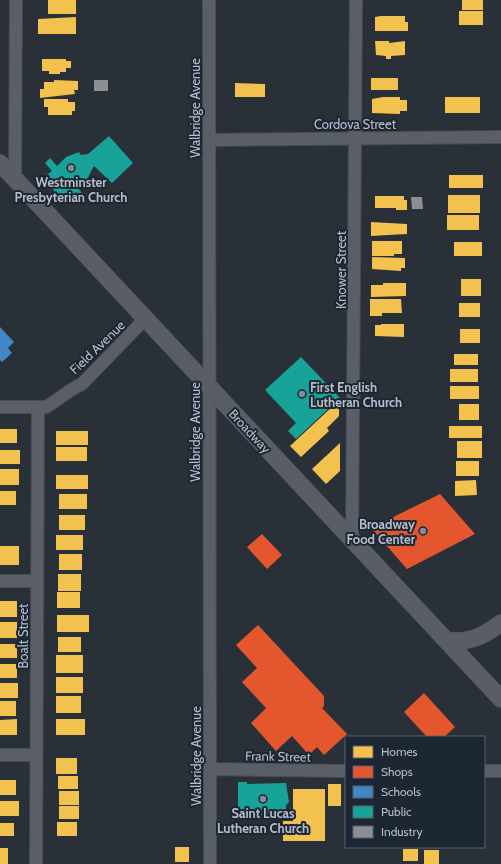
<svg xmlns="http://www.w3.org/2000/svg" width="501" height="864" viewBox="0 0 501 864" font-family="Cabin,sans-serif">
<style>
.homes{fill:#f2c14e}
.shops{fill:#e4572e}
.schools{fill:#3f88c5}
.public{fill:#17a398}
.industry{fill:#8d8d92}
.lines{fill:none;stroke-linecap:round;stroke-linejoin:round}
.street-casing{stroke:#484c53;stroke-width:14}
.secondary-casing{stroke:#484c53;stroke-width:18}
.street{stroke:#5a5e66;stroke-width:12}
.secondary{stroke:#595d64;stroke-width:17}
.poi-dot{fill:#848b96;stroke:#1d2633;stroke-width:1.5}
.labels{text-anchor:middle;stroke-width:4;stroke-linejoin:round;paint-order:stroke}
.street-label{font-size:13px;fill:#b4bcc9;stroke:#1d2633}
.poi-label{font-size:13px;font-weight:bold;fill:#b4bcc9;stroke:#1d2633}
</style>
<rect width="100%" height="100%" fill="#2a3038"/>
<path class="homes" d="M48 0H76V14H48Z
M462 0H483V10H462Z
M459 11H483V25H459Z
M381 16H405V22H408V31H375V17Z
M76 17V34H38V19Z
M375 41H389V43L405 41V55L391 56V59H386V56L376 55Z
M42 59H66V61H71V68H66V72H60V74H49V71H42Z
M371 78H398V90H371Z
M54 80 78 81V90H74L75 94 40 98V89H44V82H54Z
M235 83 265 84V97H235Z
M383 97H400V100H407V111H400V114L372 113V99Z
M445 97H480V113H445Z
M44 99H68V102H75V111H72V115H48V107H44Z
M449 175H483V188H449Z
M448 195H480V213H448Z
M375 196H404V200H407V210H396V208H375Z
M447 215H479V230H447Z
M371 222 407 224V234L371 236Z
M372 241H402V254H394V256H372Z
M454 242H482V256H454Z
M372 257 405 258V268H401V271L372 269Z
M461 279H481V296H461Z
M383 283H406V296L371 297V285H383Z
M370 299H401L402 313H382V316H370Z
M459 303H480V317H459Z
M381 324H404V337L375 336V325H381Z
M460 329H480V343H460Z
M454 354H478V365H454Z
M450 369H478V382H450Z
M450 386H479V399H450Z
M459 404H479V420H459Z
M334 405 339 409V416L327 428 329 431 301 457 290 446Z
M449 426H482V438H449Z
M0 429H17V443H0Z
M56 431H88V445H56Z
M457 441H482V458H457Z
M340 443V471L326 484 312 469Z
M56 447H87V461H56Z
M0 450H20V464H0Z
M456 461H479V476H456Z
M0 469H19V485H0Z
M56 475H88V489H56Z
M476 480 477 495 455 496V481Z
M0 491H16V505H0Z
M59 494H87V509H59Z
M59 515H85V530H59Z
M56 535H83V550H56Z
M0 546H19V565H0Z
M59 554H82V570H59Z
M58 574H81V591H58Z
M57 592H80V608H57Z
M0 601H17V617H0Z
M57 615H89V632H57Z
M0 622H17V638H0Z
M58 637H81V652H58Z
M0 644H17V658H0Z
M56 655H83V673H56Z
M0 664H17V678H0Z
M56 677H83V693H56Z
M0 683H18V698H0Z
M56 696H81V713H56Z
M0 701H16V716H0Z
M17 719V735H0V720Z
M56 719H85V735H56Z
M56 758H77V774H56Z
M58 776H78V789H58Z
M0 780H16V795H0Z
M328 784H341V806H328Z
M293 789H325V841H283V821H293Z
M59 791H79V805H59Z
M0 801H19V816H0Z
M59 806H79V819H59Z
M57 822H77V836H57Z
M0 823H14V836H0Z
M175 847H189V862H175Z
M0 848H8V864H0Z
M403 849H418V861H403Z
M424 850H439V864H424Z"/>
<path class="shops" d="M440 494 475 534 407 569 371 528Z
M262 534 282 555 267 569 247 547Z
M258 625 324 696V706L322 708 347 734 324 755 317 747 309 755 292 736 276 751 251 723 266 708 242 682 257 668 236 645Z
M424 693 455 727 444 737H427L404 712Z"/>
<path class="schools" d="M0 327 14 342 8 348 12 353 2 362 0 360Z"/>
<path class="public" d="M109 136 133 163 112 183 94 166 86 181 78 188 84 196 79 200 76 196 78 194 76 192 64 202 43 178 52 171 45 163 50 158 57 166 66 157 79 152 81 155 88 154Z
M301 357 340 398 296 439 288 431 296 423 265 390Z
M238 782H247V784L286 783 289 802 286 805V814L261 815V813L248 812V814H238Z"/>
<path class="industry" d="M94 80H108V91H94Z
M411 197H422L423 209H412Z"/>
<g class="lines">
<defs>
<path id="street" d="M209 0 210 864
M209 140 501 137
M15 179 16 0
M0 407H46C59 400 68 390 82 384L145 319
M352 539 356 0
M0 581H37
M0 755H36
M210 769 346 771
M484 771H501
M36 864 38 407"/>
<path id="secondary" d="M0 163 501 699
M447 641C472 642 482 637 501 623"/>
</defs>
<use href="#street" class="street-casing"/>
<use href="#secondary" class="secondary-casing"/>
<use href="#street" class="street"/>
<use href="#secondary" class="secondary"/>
</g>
<g class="poi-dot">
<circle cx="71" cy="168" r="4"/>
<circle cx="302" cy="394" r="4"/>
<circle cx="423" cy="531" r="4"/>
<circle cx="263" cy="799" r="4"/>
</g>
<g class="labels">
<g class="street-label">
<text transform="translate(195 108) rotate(-90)" y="5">Walbridge Avenue</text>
<text x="355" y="129">Cordova Street</text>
<text transform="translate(341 270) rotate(-90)" y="5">Knower Street</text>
<text transform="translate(97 347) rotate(-44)" y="5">Field Avenue</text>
<text transform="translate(250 431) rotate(47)" y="5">Broadway</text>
<text transform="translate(195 432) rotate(-90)" y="5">Walbridge Avenue</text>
<text transform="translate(23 636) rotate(-90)" y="5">Boalt Street</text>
<text transform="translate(196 756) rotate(-90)" y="5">Walbridge Avenue</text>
<text transform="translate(278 756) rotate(1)" y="5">Frank Street</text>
</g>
<g class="poi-label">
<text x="71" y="187">Westminster<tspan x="71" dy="15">Presbyterian Church</tspan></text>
<text x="310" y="392" text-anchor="start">First English<tspan x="310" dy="15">Lutheran Church</tspan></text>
<text x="415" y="529" text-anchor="end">Broadway<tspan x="415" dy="15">Food Center</tspan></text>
<text x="263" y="818">Saint Lucas<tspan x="263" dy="15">Lutheran Church</tspan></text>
</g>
</g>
<rect x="345" y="736" width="140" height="112" fill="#1d2633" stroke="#59626f"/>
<rect x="353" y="746" width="20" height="12" fill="#f2c14e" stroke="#59626f"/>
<text x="381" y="756" font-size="12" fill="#b4bcc9">Homes</text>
<rect x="353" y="766" width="20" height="12" fill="#e4572e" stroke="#59626f"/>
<text x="381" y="776" font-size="12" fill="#b4bcc9">Shops</text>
<rect x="353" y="786" width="20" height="12" fill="#3f88c5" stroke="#59626f"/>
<text x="381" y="796" font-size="12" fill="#b4bcc9">Schools</text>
<rect x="353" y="806" width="20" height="12" fill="#17a398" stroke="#59626f"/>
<text x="381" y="816" font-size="12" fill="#b4bcc9">Public</text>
<rect x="353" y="826" width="20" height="12" fill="#8d8d92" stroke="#59626f"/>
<text x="381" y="836" font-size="12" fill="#b4bcc9">Industry</text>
</svg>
